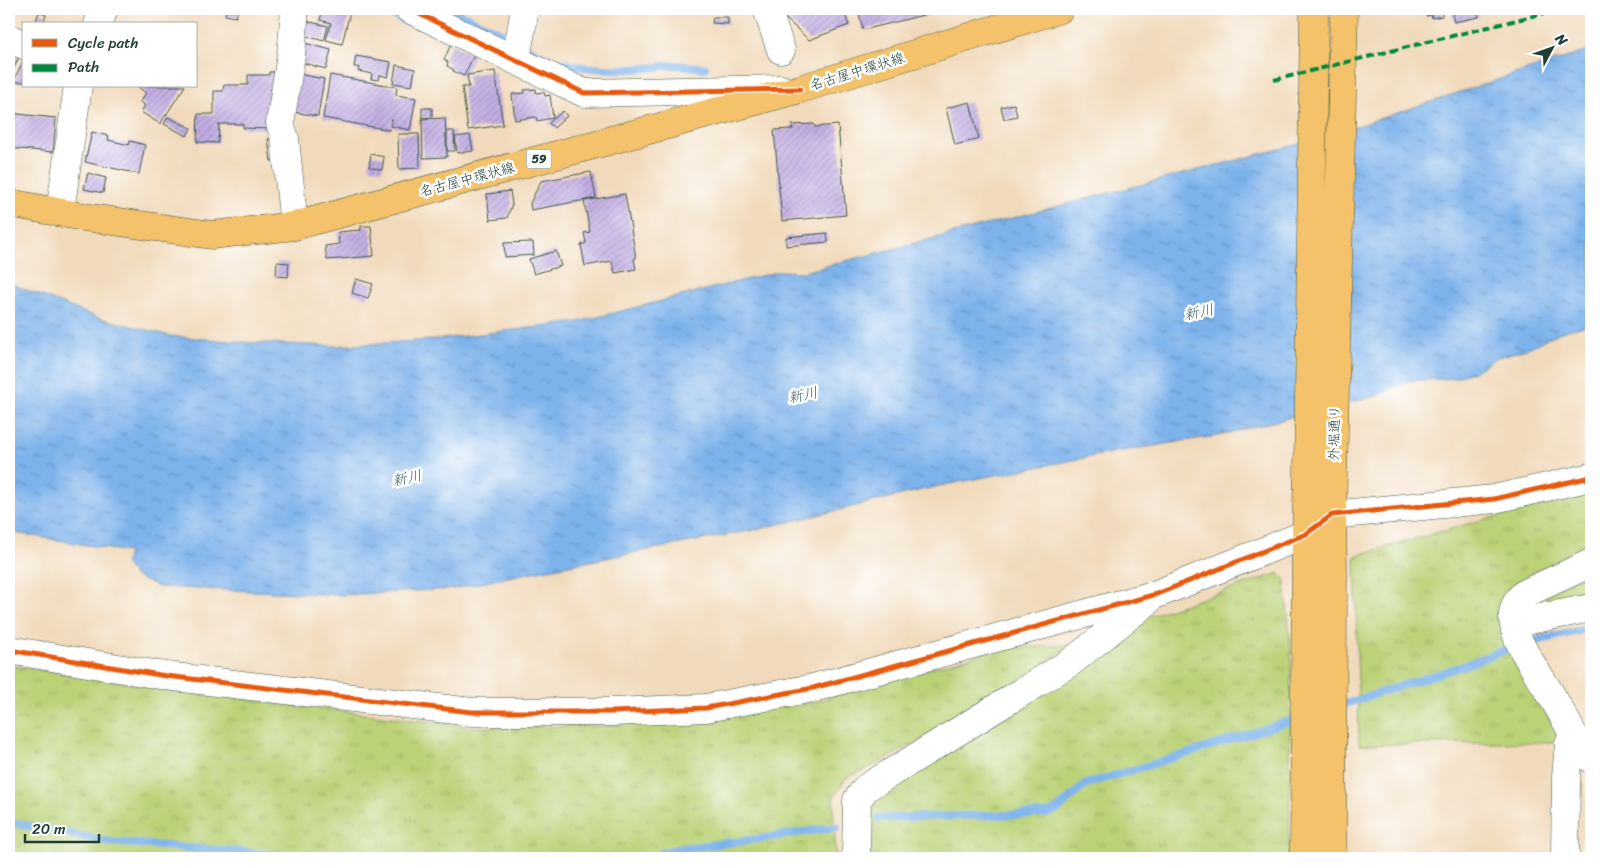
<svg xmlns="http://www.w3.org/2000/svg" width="1600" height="867" viewBox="0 0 1600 867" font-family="Sriracha,'Klee One',sans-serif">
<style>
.grass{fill:url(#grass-tufts);stroke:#6d8856}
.water{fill:url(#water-ripples);stroke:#4e7890}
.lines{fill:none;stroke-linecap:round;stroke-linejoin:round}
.stream{stroke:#7db2eb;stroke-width:8}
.building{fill:url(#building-hatch)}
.minor-casing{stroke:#3e5548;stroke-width:29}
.major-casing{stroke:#3e5548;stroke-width:29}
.minor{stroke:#fff;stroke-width:28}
.major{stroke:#f3c26a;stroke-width:28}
.quiet{stroke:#00873e;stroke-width:4;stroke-dasharray:8 4;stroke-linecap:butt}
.cycleway-casing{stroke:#fff;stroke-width:8}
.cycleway{stroke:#e8590c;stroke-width:5}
.labels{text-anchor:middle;stroke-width:5;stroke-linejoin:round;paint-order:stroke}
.shield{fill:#fff;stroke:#627771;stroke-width:1}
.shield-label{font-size:12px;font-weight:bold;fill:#1f3d34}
.street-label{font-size:14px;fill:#1f3d34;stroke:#fff}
.water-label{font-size:15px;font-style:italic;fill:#3b606b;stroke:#fff}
</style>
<defs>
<pattern id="grass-tufts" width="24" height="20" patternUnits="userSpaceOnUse" patternTransform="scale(1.25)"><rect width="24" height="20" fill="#bbd277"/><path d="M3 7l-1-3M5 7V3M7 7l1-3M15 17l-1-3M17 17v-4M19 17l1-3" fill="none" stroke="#a0b568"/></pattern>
<pattern id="water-ripples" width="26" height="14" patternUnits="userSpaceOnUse" patternTransform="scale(1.25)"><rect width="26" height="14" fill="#7db2eb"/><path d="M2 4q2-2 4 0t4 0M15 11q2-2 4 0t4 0" fill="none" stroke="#6692bf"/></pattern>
<pattern id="building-hatch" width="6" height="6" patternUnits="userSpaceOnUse" patternTransform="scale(1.25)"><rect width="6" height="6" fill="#c4afe5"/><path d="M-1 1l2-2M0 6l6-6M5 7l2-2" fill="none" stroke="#9f90ba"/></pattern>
</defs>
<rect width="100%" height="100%" fill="#fff"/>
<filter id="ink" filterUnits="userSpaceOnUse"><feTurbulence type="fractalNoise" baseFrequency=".02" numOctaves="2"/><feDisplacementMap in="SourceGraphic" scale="10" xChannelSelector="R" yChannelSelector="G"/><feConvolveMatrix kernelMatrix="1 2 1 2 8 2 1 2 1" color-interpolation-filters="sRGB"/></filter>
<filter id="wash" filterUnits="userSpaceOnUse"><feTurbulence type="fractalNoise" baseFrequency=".0096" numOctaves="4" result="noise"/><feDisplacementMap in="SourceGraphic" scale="20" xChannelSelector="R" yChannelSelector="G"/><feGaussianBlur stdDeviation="1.12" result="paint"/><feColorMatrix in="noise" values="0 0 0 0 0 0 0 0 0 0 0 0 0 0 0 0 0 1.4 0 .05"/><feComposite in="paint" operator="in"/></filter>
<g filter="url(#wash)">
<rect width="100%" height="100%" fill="#f1dabb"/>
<path class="grass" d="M1591 494V545L1531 573 1507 590 1503 611 1559 726 1556 742 1359 745 1355 556 1482 520Z
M1591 571V597L1546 606 1545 593Z
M1279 573 1285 581 1291 652 1289 858H863L871 800 1091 661 1113 650 1152 615Z
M1071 645 982 706 867 769 846 778 833 799 836 858H9V665L183 692 474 727 607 726 708 717 810 703 998 649Z"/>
<path class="water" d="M1591 50V324L1558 333 1526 349 1495 358 1475 371 1455 378 1408 381 1379 395 1216 436 1115 452 939 486 759 529 527 573 453 589 342 595 159 587 134 576 125 564 128 552 9 532V283L96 317 171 336 241 342 333 346 432 340 578 322 780 271 803 272 1318 139 1536 67Z"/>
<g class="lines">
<path class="stream" d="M380 9 408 22
M449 9 506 35
M530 49C563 70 609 71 647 68 656 68 665 65 674 65 684 65 694 67 705 68
M1531 642 1591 628
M1339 706 1465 665 1507 649
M879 818 1047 814 1057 810 1086 784 1199 750 1299 718
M9 822 111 842 321 858
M655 858 663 852 682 848 750 840 837 827"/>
</g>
<g id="blocks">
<path class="building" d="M227 9H238L236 17 225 15Z
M323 9H341L350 12 342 44 326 40 331 23 320 20Z
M731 9H755L756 11H731Z
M781 9H843L849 25 809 40 785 18Z
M858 9H948L863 30Z
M1424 9H1441L1442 16 1432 18 1431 15 1426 16Z
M1451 9H1477L1479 17 1454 22Z
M39 12 46 15 43 24H35Z
M713 17H728V24L712 23Z
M306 21 328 26 324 41 302 35Z
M304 43 331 50 326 69 300 62Z
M451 44 474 55 464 76 453 71 454 70 447 66 448 62 444 60Z
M9 52 19 57 9 79Z
M356 56 391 62 388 77 380 75 379 80 371 79 372 74 358 71 359 67H354Z
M24 59V82H13Z
M396 65 415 69 412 86 393 83Z
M495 71 503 125 468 130 462 87H469L467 75Z
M269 72H279V88H271V129L243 128V124H219L218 143 197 142 198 114H214V91H223L224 85H248V75H269Z
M298 74 324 79 318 116 292 112Z
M330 75 397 87 396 95 416 98 410 130 391 126 392 119 390 130 323 118Z
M137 86H185L160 124 141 112 145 105 140 102 146 93Z
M536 89V93L544 92 545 96 550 95 553 118 537 121 536 117 515 120 512 94 525 93 524 90Z
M970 102 979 139 955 145 946 108Z
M1014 104 1017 116 1004 119 1001 107Z
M422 108H432V117L422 118Z
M563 111 567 116 554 128 549 123Z
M9 113 56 118 53 152 9 148Z
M168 117 191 128 187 136 164 124Z
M445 118 447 157 423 158 422 119Z
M814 124 815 127 838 125 846 215 782 221 774 130 793 129 792 125Z
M447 131H454L455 151H447Z
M92 132 109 136 108 140 129 145 130 141 145 145 139 174 85 162Z
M398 134H419L420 168 399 169Z
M470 135 473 151 457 153 455 137Z
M280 138 282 160 271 161 268 139Z
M371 154 384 157 382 170 369 167Z
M591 172 596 198 531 210 530 203 541 181Z
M88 173 106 178 103 193 84 189Z
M510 191 512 204 507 218 490 220 487 194Z
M625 194 636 258 634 259 636 269 615 273 612 261 585 266 581 245 586 243 584 233 590 232 584 201Z
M361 226H371L374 256 327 260 325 246 339 244 338 232 361 230Z
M827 233 828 242 786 246V237Z
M533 242 534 255 505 257 504 243Z
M556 251 561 266 534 274 529 259Z
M277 262 289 263 288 277 276 276Z
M356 279 373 284 368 298 352 293Z"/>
</g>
</g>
<g filter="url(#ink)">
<use href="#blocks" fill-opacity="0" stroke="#3e5548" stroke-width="1"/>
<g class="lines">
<defs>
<path id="minor" d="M409 9 584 93 781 89
M767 9 781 50
M98 24 104 9
M9 38 24 45
M516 59 525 9
M60 212 78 86
M294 226 285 139 280 123 291 55 295 9
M1514 623 1591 608
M9 650 166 676 472 712H613L706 708 813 688 1157 594 1306 534 1332 515 1494 499 1591 477
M1573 734 1591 759
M856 858 857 800 866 788 1071 662 1148 601
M1565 858 1566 776 1569 744 1573 734C1565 719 1557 704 1548 690 1536 670 1511 638 1513 614 1514 605 1518 600 1524 594L1591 563"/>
<path id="major" d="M9 203 84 217 212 235 294 226 800 89 1060 9
M1304 858 1306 534 1308 475 1314 9
M1332 858 1333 576 1332 515 1344 9"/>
</defs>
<use href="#minor" class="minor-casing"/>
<use href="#major" class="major-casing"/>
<use href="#minor" class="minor"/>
<use href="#major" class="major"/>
<path class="quiet" d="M1274 80 1561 9"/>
<defs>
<path id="cycleway" d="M409 9 584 93 800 89
M9 650 166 676 472 712H613L706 708 813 688 1157 594 1306 534 1332 515 1494 499 1591 477"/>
</defs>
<use href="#cycleway" class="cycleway-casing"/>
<use href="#cycleway" class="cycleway"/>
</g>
</g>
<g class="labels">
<rect class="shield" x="526.5" y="149.5" width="25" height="19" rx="4"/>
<g class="shield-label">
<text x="539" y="163">59</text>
</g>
<g class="street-label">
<text transform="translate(857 71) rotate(-17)" y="5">名古屋中環状線</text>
<text transform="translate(467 179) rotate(-15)" y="5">名古屋中環状線</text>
<text transform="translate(1334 433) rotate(-89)" y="5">外堀通り</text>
</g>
<g class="water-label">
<text transform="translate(1199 312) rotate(-12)" y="5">新川</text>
<text transform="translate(803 395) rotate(-12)" y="5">新川</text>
<text transform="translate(407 478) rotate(-12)" y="5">新川</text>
</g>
</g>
<rect width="1600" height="867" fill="none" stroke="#fff" stroke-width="30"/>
<rect x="22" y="22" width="175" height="65" fill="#ffffff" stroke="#a5b1ae"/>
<rect x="32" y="39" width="25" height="8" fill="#e8590c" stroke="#a5b1ae"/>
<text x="68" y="48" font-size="15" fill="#1f3d34">Cycle path</text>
<rect x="32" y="64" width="25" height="8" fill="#00873e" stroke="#a5b1ae"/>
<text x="68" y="72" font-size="15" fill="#1f3d34">Path</text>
<g transform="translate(1552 48) rotate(49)" stroke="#ffffff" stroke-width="4" paint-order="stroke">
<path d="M0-4L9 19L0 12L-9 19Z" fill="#1f3d34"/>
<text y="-8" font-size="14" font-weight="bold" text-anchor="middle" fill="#1f3d34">N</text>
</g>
<path d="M25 834v8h74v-8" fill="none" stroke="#1f3d34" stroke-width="2.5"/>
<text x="32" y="834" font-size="15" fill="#1f3d34" stroke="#ffffff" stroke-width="4" paint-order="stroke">20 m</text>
</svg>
